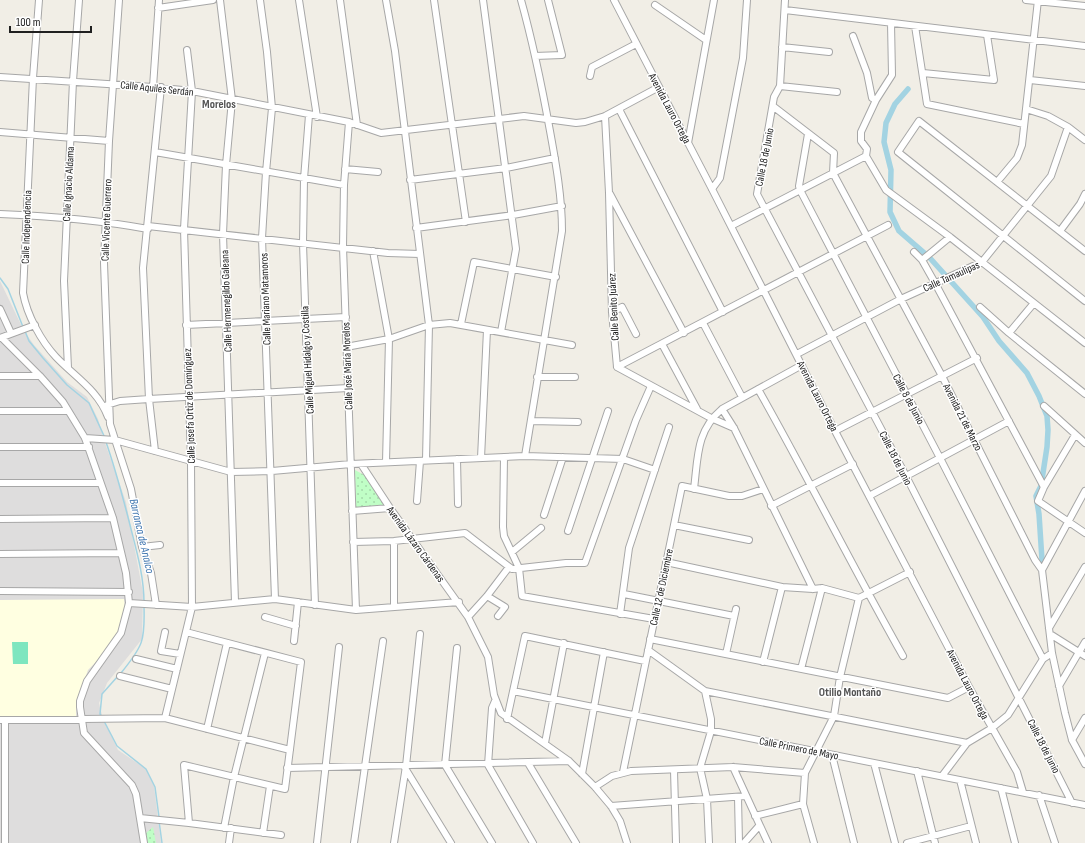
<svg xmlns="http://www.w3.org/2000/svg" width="1085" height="843" viewBox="0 0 1085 843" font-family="'Sofia Sans Condensed',sans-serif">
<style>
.residential{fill:#dedddd}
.education{fill:#ffffe1}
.park{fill:url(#park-dots)}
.pitch{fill:#7ee6bf}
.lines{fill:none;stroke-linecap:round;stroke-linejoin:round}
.stream{stroke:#a3d3e2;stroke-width:1.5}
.canal{stroke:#a3d3e2;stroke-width:5.5}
.minor-casing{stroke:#a7a7a7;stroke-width:8}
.minor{stroke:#fff;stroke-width:6}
.labels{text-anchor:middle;stroke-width:3;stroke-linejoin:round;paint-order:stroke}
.street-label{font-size:11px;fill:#202020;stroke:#fff}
.neighbourhood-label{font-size:12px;font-weight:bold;fill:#535353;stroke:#fff}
.water-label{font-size:12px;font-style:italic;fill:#4177b0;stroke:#fff}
</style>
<defs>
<pattern id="park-dots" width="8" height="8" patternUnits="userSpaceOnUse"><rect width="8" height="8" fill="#c0fec6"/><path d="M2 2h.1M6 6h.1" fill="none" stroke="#a5d9aa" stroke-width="1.8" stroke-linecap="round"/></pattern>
</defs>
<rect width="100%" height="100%" fill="#f1eee6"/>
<path class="residential" d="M0 281 24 331 34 345 67 382 87 397 98 419 105 443 126 502 143 593 142 639 107 683 99 703 103 719 118 750 146 769 154 786 161 843H0Z"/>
<path class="education" d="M124 599 125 608 118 633 109 649 88 670 76 704V717H0V600Z"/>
<path class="park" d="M355 470 366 476 385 507 356 509Z
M153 827 156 843H147L146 833Z"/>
<path class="pitch" d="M12 642H28V664H13Z"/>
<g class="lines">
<path class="stream" d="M0 278 8 289 23 327
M25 331 29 341 43 358 67 385 89 403 105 438
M106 442C115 468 122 494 129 521 136 549 144 575 144 603
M121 673C143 646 145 641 144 607
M102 717 100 714 102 694 118 676
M104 721 117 746 146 769 155 787 159 817
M159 821 162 843"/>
<path class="canal" d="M908 89 895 104 886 123 884 142 891 170 890 212 899 231 929 257 983 317 999 341 1027 373 1039 396 1047 416 1048 430 1047 447 1041 486 1036 496 1039 514 1042 560"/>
<defs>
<path id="minor" d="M39 0 33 78 23 293C27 315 41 341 56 357 75 377 98 390 108 417
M119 0 109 141 104 263 110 424 131 489 142 547 151 573 156 605
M220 0 232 100 226 165 223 234 235 602
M260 0 267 52 272 108 266 172 262 238 275 599
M299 0 317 117
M340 0 357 125
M386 0 395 51 429 325 426 460
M434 0 466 222
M483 0 516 249 501 332
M521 0C533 43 542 87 550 131 556 164 562 197 562 231L525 456
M614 0 712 189 835 431 969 687 1017 772 1023 792
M785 0 780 86 774 97 757 194 906 476 1072 803
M1026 0 1085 6
M655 5 706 40
M158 8 213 0
M785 10 1085 46
M915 26 927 104 1024 124
M853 36 867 73 872 98 876 100
M782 47 829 52
M535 56 562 55 548 0
M923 73 994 80 987 35
M590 76 592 67 636 44
M0 77 153 87 192 91 349 122 381 133 524 116 576 123 585 122 605 116 659 87
M1030 80 1085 86
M780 86 837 92
M153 87 159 0
M774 107 834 153 833 173 942 376 1035 560 1042 570 1052 653 1065 713 1072 740 1085 764
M619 109 723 312
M1026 109 1048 116 1068 127 1085 140
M309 115 304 179 303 243 315 605
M605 116 609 193 612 312 617 367 711 418 734 428
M349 122 344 185 343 247 356 610
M0 132 109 141
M808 134 799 186 800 190 940 458 1043 659
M688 143 714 0
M155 152 344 185
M866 156 886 190 950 237 1085 343
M866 156 867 149 861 141V132L876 100 892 75 891 23
M345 169 378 172
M410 180 506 168 555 158
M997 182 1017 158 1022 145 1038 0
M712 189 720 178 743 58 747 0
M610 194 684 333
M0 214C50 216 99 220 148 229
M148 226 388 253 420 254
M731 226 866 156
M416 228 513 215 562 206
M1060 231 1080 204 1085 194
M373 251 389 339 386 462
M1085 251 919 121 898 152 1085 301
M914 252 922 260 935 283 1044 487
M922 260 950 237
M980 307 1009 333 1085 394
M0 309 11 333
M612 312 622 307 636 334
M703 323 742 397
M461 324 474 262 556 277
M186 325 346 317
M1009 333 1034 303
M0 338 35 325
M2 338 40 376 63 402 85 438 113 518 126 573 129 603 121 633 87 681 80 701V707L84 733 132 785 136 794 144 843
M662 344 697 409
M346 347 389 339 429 325 450 323 572 345
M797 354 901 299 982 262 1051 176 1068 127
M617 367 888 225
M68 368 64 281 73 81 79 0
M0 376H40
M537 377H575
M758 389C808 477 853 568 903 656
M107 405 120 401 149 399 348 388
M1044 406 1085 443
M722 409 734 428 813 589
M0 411H68
M531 421 578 422
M835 431 977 358
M1075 435 1044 487 1038 501 1085 533
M85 438 115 440 231 472 272 471 351 464 525 456 623 459 655 470
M0 447H89
M155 451 149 399 143 268 161 87
M504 457 503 527 504 536 519 568 522 596 654 619
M481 458 487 330
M457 459 458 504
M361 464 390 508 468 617 488 657 494 695 501 713 569 761 595 787 611 806 620 821 627 843
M0 483H100
M694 489C698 457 696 431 722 409L802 365
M869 496 1009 421
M417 501 420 461
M771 506 853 464
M352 511 390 508
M544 515 563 457
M0 519 113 518
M674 525 749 540
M568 531 608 411
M394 541V606
M353 542 394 541 465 533 512 569 566 563H585L636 420 651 386
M142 547 160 545
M512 552 541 528
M0 554 121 553
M666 562 782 587 813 589 822 588 859 598 910 572
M1042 570 1085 491
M0 591 129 592
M624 594 734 616
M487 596 505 607 498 616
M129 603 192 607 275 599 356 610 459 602
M620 614 629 548 669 427
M265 617 296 626
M468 617 487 596 509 567
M1049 628 1085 567
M165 632 161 651 180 654
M186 632 301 662 285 789 184 765 189 823
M1050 634 1085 656
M650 639 948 698 969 687
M294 641 298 602
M457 648 445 765 492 843
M648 650 705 691 967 743
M726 654 736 609
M136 659 177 669
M763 662 782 587
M801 669 822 588
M120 676 172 689
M1059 686 1085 642
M513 691 1085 805
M705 691 711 719V731L700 768 707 799 709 843
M495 701 492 708 488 765 533 843
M165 718 192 607 191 462 184 229 192 91 187 50
M507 719 525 636 645 661
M0 720 165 718 290 750
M5 720V843
M207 729 227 643
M1072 740 1085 718
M545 743 564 643
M832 755 854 843
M528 763 576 843
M874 763 895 843
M733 767 768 843
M287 768 569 761
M405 768 451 843
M674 770 676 843
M917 771 935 843
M623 772 682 486 729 496H742L763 489
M582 774 604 652
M942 776 967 743 992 728 1008 715 1043 659 1052 653
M960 780 976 843
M595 787 612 776 631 771 733 767 805 773
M1001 788 1015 843
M1039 795 1055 843
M738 797 739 843
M611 806 746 796
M755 816 803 804
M140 818 189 823 281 835
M224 828 234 777 265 653
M263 833 270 786
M229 843 231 828
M317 843 339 647
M354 843 383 641
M394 843 406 766 420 634
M744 843 759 826
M814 843 803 804 805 773 834 716 840 677 859 598
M907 843 971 826"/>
</defs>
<use href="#minor" class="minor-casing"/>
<use href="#minor" class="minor"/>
</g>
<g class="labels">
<g class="street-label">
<text transform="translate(157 88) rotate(6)" y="4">Calle Aquiles Serdán</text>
<text transform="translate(670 108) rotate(62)" y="4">Avenida Lauro Ortega</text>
<text transform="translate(764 157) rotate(-79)" y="4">Calle 18 de Junio</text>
<text transform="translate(68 184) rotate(-87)" y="4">Calle Ignacio Aldama</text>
<text transform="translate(106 220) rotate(-88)" y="4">Calle Vicente Guerrero</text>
<text transform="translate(26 227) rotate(-88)" y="4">Calle Independencia</text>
<text transform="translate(951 276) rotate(-24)" y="4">Calle Tamaulipas</text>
<text transform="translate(265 299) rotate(-92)" y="4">Calle Mariano Matamoros</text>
<text transform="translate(226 301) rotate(-92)" y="4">Calle Hermenegildo Galeana</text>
<text transform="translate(613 307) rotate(-93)" y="4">Calle Benito Juárez</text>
<text transform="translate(307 360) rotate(-93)" y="4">Calle Miguel Hidalgo y Costilla</text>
<text transform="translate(347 366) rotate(-92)" y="4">Calle José María Morelos</text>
<text transform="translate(818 396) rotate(63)" y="4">Avenida Lauro Ortega</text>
<text transform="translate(909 399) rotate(62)" y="4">Calle 8 de Junio</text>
<text transform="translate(189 406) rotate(-92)" y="4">Calle Josefa Ortiz de Domínguez</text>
<text transform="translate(963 417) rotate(63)" y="4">Avenida 21 de Marzo</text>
<text transform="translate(896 458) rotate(63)" y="4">Calle 18 de Junio</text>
<text transform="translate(416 544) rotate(54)" y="4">Avenida Lázaro Cárdenas</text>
<text transform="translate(661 587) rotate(-78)" y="4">Calle 12 de Diciembre</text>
<text transform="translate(968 684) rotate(62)" y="4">Avenida Lauro Ortega</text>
<text transform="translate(1044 746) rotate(63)" y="4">Calle 18 de Junio</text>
<text transform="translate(799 748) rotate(11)" y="4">Calle Primero de Mayo</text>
</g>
<g class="neighbourhood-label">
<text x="219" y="108">Morelos</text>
<text x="850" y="696">Otilio Montaño</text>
</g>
<g class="water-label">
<text transform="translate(142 536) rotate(77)" y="4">Barranca de Analco</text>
</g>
</g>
<path d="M10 26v6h81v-6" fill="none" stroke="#202020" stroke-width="2"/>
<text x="16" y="26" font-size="12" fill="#202020" stroke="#ffffff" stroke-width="3" paint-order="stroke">100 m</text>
</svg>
